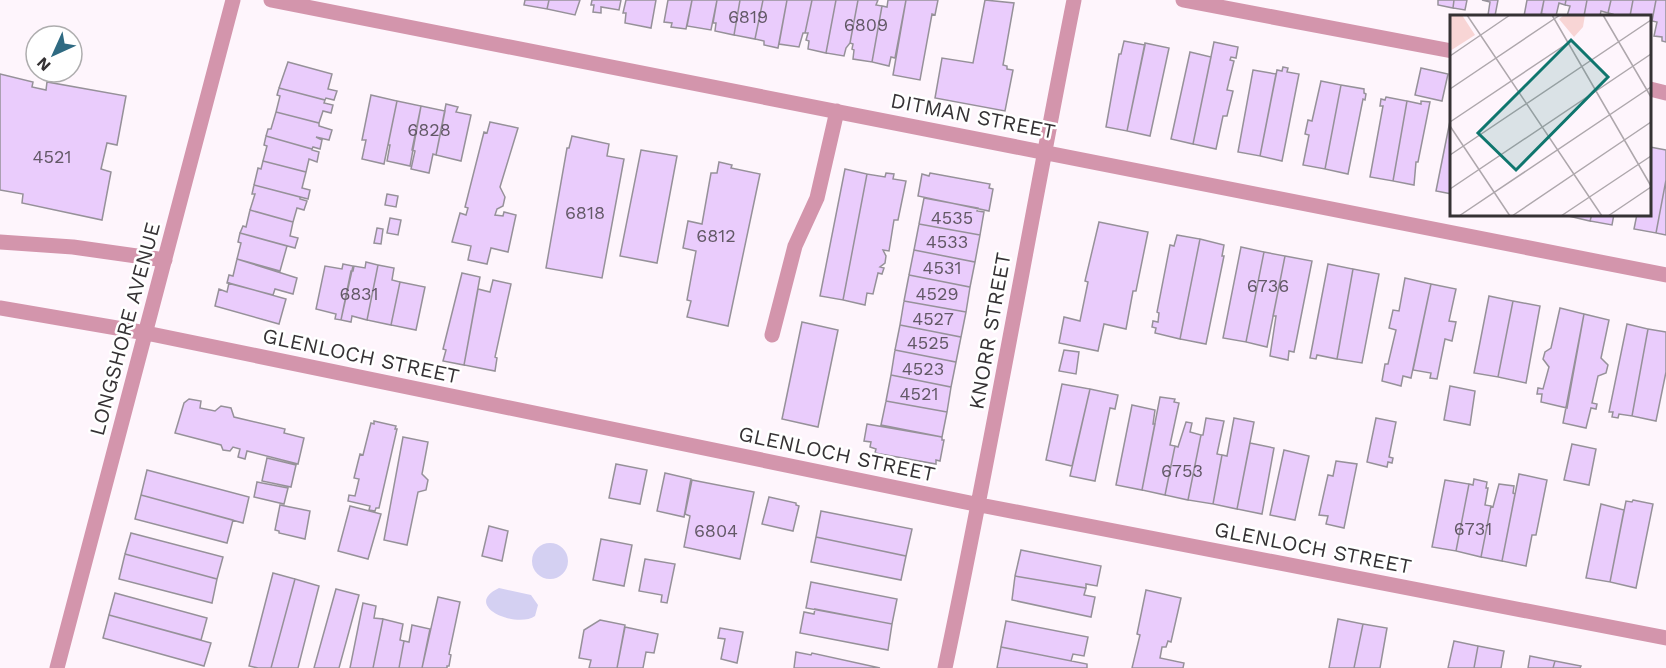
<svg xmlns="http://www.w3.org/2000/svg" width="1666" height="668" viewBox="0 0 1666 668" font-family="'Work Sans',sans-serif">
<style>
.water{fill:#d4d0f2}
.building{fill:#eaccfc;stroke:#969199;stroke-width:1.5}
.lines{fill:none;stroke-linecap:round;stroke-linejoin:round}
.minor{stroke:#d395ac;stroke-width:15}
.labels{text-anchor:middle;stroke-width:5;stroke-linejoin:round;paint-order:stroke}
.number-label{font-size:18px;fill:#625866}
.street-label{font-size:21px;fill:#353234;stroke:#fff}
.inset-road{fill:none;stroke:#aea7ac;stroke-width:1.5}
.view{fill:#0f766e;fill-opacity:0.15;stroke:#0f766e;stroke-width:3}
.inset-edge{fill:none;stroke:#353234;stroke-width:3}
</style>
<rect width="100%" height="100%" fill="#fef5fc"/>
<path class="water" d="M532 561a18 18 0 1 1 36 0a18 18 0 1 1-36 0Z
M499 588 531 595 538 605 535 616C517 629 461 606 499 588Z"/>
<path class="building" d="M525 0H549L547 9 524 5Z
M549 0H580L575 15 547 9Z
M592 0H621L619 10 601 7V13L593 12 594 5H591Z
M626 0H656L651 28 625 23 626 13H623Z
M668 0H692L686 29 671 27 672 23 664 22Z
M692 0H717L711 30 687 26Z
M717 0H740L734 35 715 31 716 23H713Z
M740 0H763L755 39 734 35Z
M763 0H787L778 48 764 45V41L755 39Z
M787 0H812L805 33H803L799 47 779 44Z
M812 0H836L826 53 808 49 809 41 806 40 808 33H805Z
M836 0H858L850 43 846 48 844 56 826 53Z
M858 0H878L876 5 882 6 872 62 853 59 854 50 852 49 853 44 850 43Z
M888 0H906L895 58 891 57 889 66 872 62 882 6 887 7Z
M906 0H938L935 15 932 14 920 80 893 75Z
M985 0 1014 3 1003 65 1007 66V69L1013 70 1005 111 935 98 942 58 973 63Z
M1438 0H1454L1453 8 1438 5Z
M1454 0H1467L1465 10 1453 8Z
M1482 0H1498L1495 16 1488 15 1490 2Z
M1527 0H1544L1541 16H1524Z
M1544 0H1566L1565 5 1559 3 1556 16 1541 14Z
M1566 0H1587L1584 16H1567L1570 6 1565 5Z
M1587 0H1611L1608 13 1601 11 1600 16H1584Z
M1611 0H1633L1630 16H1613V14L1608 13Z
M1633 0H1656L1652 21H1650V16H1630Z
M1656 0H1666V42L1662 41V37L1654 36 1657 22 1652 21Z
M1124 41 1145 45 1127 131 1106 127 1119 54H1121Z
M1214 42 1238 47 1236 58 1231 57 1230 60 1234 61 1227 90 1233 91 1227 116H1223L1216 149 1193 144Z
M1145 43 1169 48 1150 136 1127 131Z
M1190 52 1211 57 1193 144 1171 139Z
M288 62 332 74 328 89 337 91 334 100 326 98 325 100 279 88Z
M1283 67 1288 68 1287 72 1299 74 1282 161 1260 156 1277 70 1282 71Z
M1421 68 1448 74 1442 101 1415 95Z
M1253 70 1276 74 1260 156 1238 152Z
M0 74 33 82 32 87 46 90 47 82 126 96 117 145 107 143 101 169 111 172 102 220 22 203 23 194 0 190Z
M1321 81 1341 85 1325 169 1303 165 1309 135 1305 134 1308 120 1312 121Z
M1341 85 1364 89V93L1366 94 1365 100 1363 99 1348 174 1325 169Z
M279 88 325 100 324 103 333 105 331 113 323 111 319 123 276 112 280 96 277 95Z
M371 95 397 101 384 164 362 159 366 140H362Z
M1386 97 1407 101 1393 181 1370 177 1383 106H1380L1381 99 1385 100Z
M397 101 421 106 410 166 387 161 390 145H388Z
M1407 101 1421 104V101L1430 102 1418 162H1416L1414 185 1393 181Z
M446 104 458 107 456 112 471 115 461 161 436 155Z
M421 106 445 111 436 155 433 154 429 173 411 169 415 151 412 150Z
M1452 111V194L1436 191Z
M276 112 319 123V126L332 130 329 140 316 137 322 140 320 149 313 147 312 149 266 136 268 129H271Z
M490 122 518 128 500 187 505 197 503 206 497 209 495 215 503 216 504 212 516 215 508 252 491 248 487 264 468 260 471 246 452 242 460 213 466 215 468 208 465 207 484 132 487 133Z
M266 136 312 149V150L319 152 317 162 309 159 306 172 263 161 267 146 264 145Z
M572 136 609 144 607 156 624 159 602 278 546 268 567 148H569Z
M1650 147 1666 150V180L1656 233 1634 229 1637 214H1650Z
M641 150 677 156 657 263 620 256Z
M263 161 306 172 302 188 310 190 308 199 254 185 258 168 261 169Z
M719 162 732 165 731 168 760 174 728 326 687 317 691 301 687 300 696 251 683 248 688 221 702 224 711 173H717Z
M845 169 867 174 843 300 820 296Z
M886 173 894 174 893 179 906 181 898 220H894L889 251 883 250 886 256 885 263 880 267 884 268 882 274 878 273 873 294 867 293 865 305 843 300 867 174 885 177Z
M930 173 990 184 989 188 993 189 989 211 918 196 922 174 929 176Z
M1666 180V235L1656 233Z
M254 185 300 197V199L307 201 304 210 297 208 293 222 250 210 255 194H252Z
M387 194 398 196 396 207 385 205Z
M924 198 978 208 977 211 984 212 980 235 919 224Z
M250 210 293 222 290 236 298 238 295 248 240 233 243 226 246 227Z
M1568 214H1592L1590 221 1568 216Z
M1592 214H1614L1612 225 1590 221Z
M390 218 401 220 398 235 387 233Z
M1099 222 1148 232 1136 291H1133L1126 329 1104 324 1098 351 1059 343 1064 317 1080 321 1088 282 1085 281Z
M919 224 980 235 975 262 914 250Z
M377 228 383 229 381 244 374 243Z
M240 233 287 246 280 271 237 259 241 243 238 242Z
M1177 235 1200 239 1180 339 1155 333 1156 328 1152 327 1153 321 1158 322 1159 313 1157 312 1170 245 1174 246Z
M1200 239 1224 245 1222 256H1224L1206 344 1180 339Z
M1241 247 1264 252 1246 342 1223 338Z
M914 250 975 262 970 287 909 275Z
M1264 252 1285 256 1267 347 1246 342Z
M1285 256 1312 261 1294 352 1289 351 1288 360 1270 356 1276 316H1273Z
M237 259 297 278 293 294 275 289 273 295 227 283 229 275 233 276Z
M366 262 378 265 367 320 352 316 351 322 341 320 351 271H353L354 266 365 268Z
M343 264 353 266 341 320 335 319 336 314 316 309 325 266 342 269Z
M1328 264 1353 269 1337 359 1317 355 1316 359 1310 358Z
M378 265 394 268 392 280 400 282 391 325 367 320Z
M1353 269 1379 274 1362 363 1337 359Z
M462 273 480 277 464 365 443 361 446 350 443 349Z
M909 275 970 287 966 312 904 301Z
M1405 278 1431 284 1411 378 1403 376 1401 386 1382 381 1385 364H1388L1396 330 1389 328 1393 310 1399 311Z
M493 280 511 284 495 357 497 358 495 371 464 365 478 289 490 292Z
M400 282 425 287 416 330 391 325Z
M229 283 286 299 279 324 215 306 219 289 227 292Z
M1431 284 1456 289 1449 321 1456 322 1452 341 1445 339 1437 379 1430 378 1431 373 1413 370Z
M1489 296 1513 301 1498 377 1474 373Z
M904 301 966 312 961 337 900 325Z
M1513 301 1540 306 1526 383 1498 377Z
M1560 308 1584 314 1567 408 1541 402 1542 394H1537L1538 388 1543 389 1549 367 1543 359 1545 352 1551 348Z
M1584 314 1609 320 1601 358 1608 365 1606 373 1598 376 1592 403 1597 404 1596 409 1591 408 1586 428 1563 423Z
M802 322 838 330 818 427 782 419Z
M1627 324 1648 329 1632 416 1619 414 1618 418 1612 417 1613 412H1609Z
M900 325 961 337 956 362 895 350Z
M1648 329 1666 332V372L1656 421 1632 416Z
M895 350 956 362 951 387 891 375Z
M1064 350 1079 352 1076 374 1059 371Z
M891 375 951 387 947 412 886 401Z
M1062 384 1090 389 1072 466 1046 460Z
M1450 386 1475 391 1470 425 1444 420Z
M1090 389 1118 395 1115 409 1110 408 1095 481 1070 476Z
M1160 397 1175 399 1174 402 1179 403 1170 445 1175 446 1165 495 1142 490Z
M189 399 201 401 200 408 215 411 221 406 231 408 234 417 285 429 284 433 304 438 298 464 247 451 245 459 238 457 240 449 233 447 230 451 223 450 221 445 175 433 184 403Z
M886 401 947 412 942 437 881 425Z
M1132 405 1155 410 1153 424H1155L1142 490 1116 485Z
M1206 418 1224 421 1217 454 1222 455 1213 504 1188 500 1201 435H1203Z
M1234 418 1254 422 1237 509 1213 504 1222 455 1227 456Z
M1376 418 1396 422 1389 457 1393 458 1392 463 1388 462 1387 467 1367 462Z
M374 421 396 426 395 429H397L379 508H376L375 511 369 510 370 506 348 501 349 495 355 496 359 479 354 478 360 454 363 455 371 423 374 424Z
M1186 422 1192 423 1190 432 1201 435 1188 500 1165 495 1175 446 1178 447Z
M867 424 942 437V440H944L940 461 936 460V464L875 453 876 449 870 447 871 442 864 441Z
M403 437 428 442 422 474 428 480 426 490 418 492 407 545 384 540Z
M1250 443 1274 448 1262 514 1237 509Z
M1572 444 1596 449 1589 485 1564 480Z
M1284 450 1309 456 1295 520 1270 515Z
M267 458 296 465 291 487 262 481Z
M1336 461 1357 464 1344 528 1326 524 1328 516 1319 515 1328 475 1333 476Z
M616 464 647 470 640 504 609 498Z
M147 470 249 497 243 523 141 495Z
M665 473 691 479 684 517 657 511Z
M1519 474 1547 480 1536 535H1532L1526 566 1502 561Z
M1474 479 1487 482 1486 488H1488L1485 505 1491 506 1481 557 1456 551 1469 484 1473 485Z
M692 480 754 492 740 559 684 547 690 516 685 514Z
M1445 480 1469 484 1456 551 1432 547Z
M257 482 288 488 284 504 254 497Z
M1499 484 1514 486 1513 493 1515 494 1502 561 1481 557 1491 506 1493 507Z
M141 495 233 520 227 543 135 519Z
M769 497 796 503V505L799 506 793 531 762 524Z
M1633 500 1653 504 1636 588 1610 582 1626 501 1632 502Z
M1601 504 1624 510 1610 582 1586 578Z
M280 505 310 511 305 539 279 533V531L275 530Z
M350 506 381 514 368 559 338 551Z
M821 511 912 529 906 556 816 537Z
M489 526 508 531 502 561 482 556Z
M131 533 223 557 217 579 125 554Z
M816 537 906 556 901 580 811 562Z
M601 539 632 545 624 586 593 580Z
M1021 550 1101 566 1097 586 1086 584V588L1015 576Z
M125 554 217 579 212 603 119 579Z
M645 559 675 564 667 603 661 602 662 595 639 591Z
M273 573 295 579 271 668H258L249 666Z
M1015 576 1086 588 1084 595 1095 597 1091 617 1012 600Z
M295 579 319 586 298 668H271Z
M811 582 897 599 892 624 806 608Z
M336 589 359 595 339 668H314Z
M1146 590 1181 598 1171 642 1168 641 1166 647H1162L1160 658 1184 663 1183 668H1132L1140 635 1137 634Z
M115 593 207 618 201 640 109 615Z
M438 597 460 602 449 654 451 655 449 666H447V668H422Z
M363 603 376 606 374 618 383 619 373 668H350Z
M815 609 892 624 888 650 800 633 804 612 814 614Z
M109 615 211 643 204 666 103 638Z
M383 619 403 624 400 640 404 641 399 668H373Z
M1338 619 1363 624 1354 668H1329Z
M600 620 625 625 617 668H589L591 660 579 658 584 630Z
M1006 621 1088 637 1084 656 1073 654 1071 661 1001 647Z
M1363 624 1387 628 1380 668H1354Z
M412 625 430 629 422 668H399L404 641 409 642Z
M625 627 658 634 654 653 646 652 643 668H617Z
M720 628 743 632 737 663 721 659 725 639 718 638Z
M1454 641 1478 646 1474 668H1448Z
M1478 646 1504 651 1501 668H1474Z
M1001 647 1087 664V668H997Z
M796 652 811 655 812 653 880 668H794Z
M1530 656 1555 661 1553 668H1528Z
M1555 661 1581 666 1580 668H1553Z"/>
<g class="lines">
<path class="minor" d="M271 0 1666 275
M1183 0 1452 51
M1650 89 1666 93
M0 242 73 247 165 260
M0 308 146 333 980 505 1666 638
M772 335 795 246 817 198 837 111
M57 668 233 0
M945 668C992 446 1030 222 1074 0"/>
</g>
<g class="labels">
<g class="number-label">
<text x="748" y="23">6819</text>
<text x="866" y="31">6809</text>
<text x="429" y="136">6828</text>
<text x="52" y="163">4521</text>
<text x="585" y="219">6818</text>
<text x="952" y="224">4535</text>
<text x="716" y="242">6812</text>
<text x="947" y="248">4533</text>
<text x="942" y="274">4531</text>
<text x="1268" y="292">6736</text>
<text x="359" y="300">6831</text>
<text x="937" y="300">4529</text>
<text x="933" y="325">4527</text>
<text x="928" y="349">4525</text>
<text x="923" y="375">4523</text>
<text x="919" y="400">4521</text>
<text x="1182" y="477">6753</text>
<text x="1473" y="535">6731</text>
<text x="716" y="537">6804</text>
</g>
<g class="street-label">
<text transform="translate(973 116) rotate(11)" y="7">DITMAN STREET</text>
<text transform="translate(125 329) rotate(-75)" y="7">LONGSHORE AVENUE</text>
<text transform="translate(990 331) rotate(-80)" y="7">KNORR STREET</text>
<text transform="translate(361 356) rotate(12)" y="7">GLENLOCH STREET</text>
<text transform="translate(837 454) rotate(12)" y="7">GLENLOCH STREET</text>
<text transform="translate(1313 548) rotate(11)" y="7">GLENLOCH STREET</text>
</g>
</g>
<g transform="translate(1450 15)">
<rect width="201" height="201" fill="#fef5fc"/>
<path d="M0 0H12L25 20 0 36ZM114 0H135L133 12 124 22 109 4Z" fill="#f8d5d5"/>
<path class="inset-road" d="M17 0 152 201M102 0 201 171M153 0 201 82M0 41 60 0M0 74 110 0M0 107 118 28M0 111 60 201M0 140 201 5M0 174 201 39M9 201 201 72M62 201 201 107M111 201 201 141M158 201 201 172"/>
<path class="view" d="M121 25 158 62 66 155 28 118Z"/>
<rect width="201" height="201" class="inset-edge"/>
</g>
<g transform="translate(54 54) rotate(225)"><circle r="28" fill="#ffffff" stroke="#aeadae" stroke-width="1.5"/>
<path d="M0-4.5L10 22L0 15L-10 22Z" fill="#2f6a82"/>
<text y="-9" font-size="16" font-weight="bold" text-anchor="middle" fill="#353234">N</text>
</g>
</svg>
